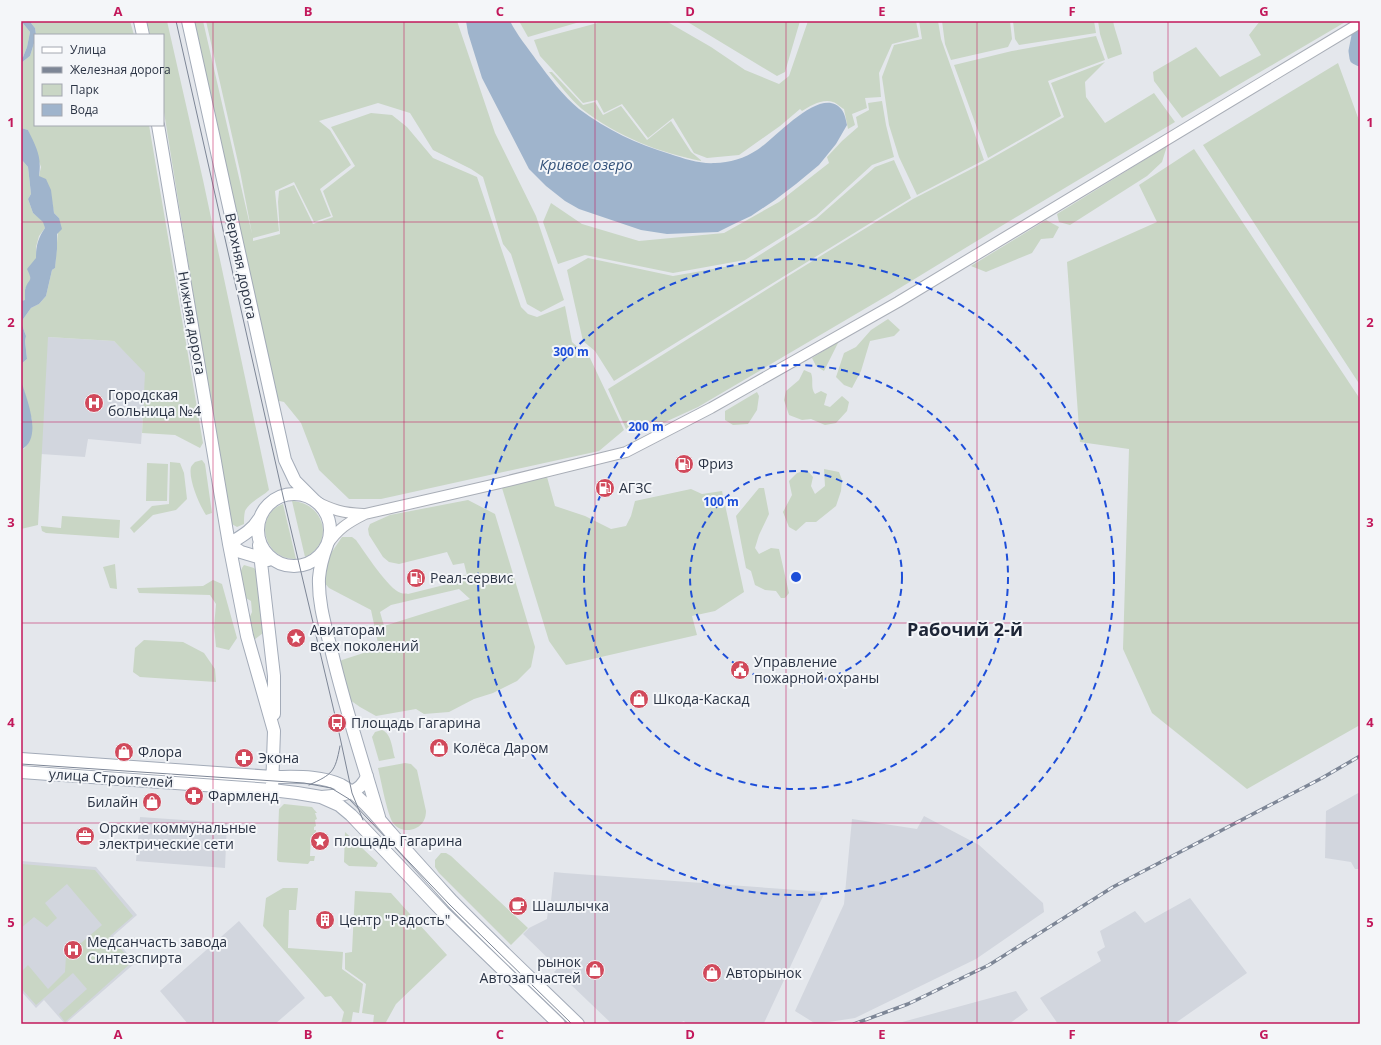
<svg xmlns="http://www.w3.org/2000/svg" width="1381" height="1045" viewBox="0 0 1381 1045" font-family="'Open Sans',sans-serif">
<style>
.built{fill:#d2d6de}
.green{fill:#c9d6c5;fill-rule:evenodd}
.water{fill:#9fb4cc}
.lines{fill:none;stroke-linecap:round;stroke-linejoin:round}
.river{stroke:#9fb4cc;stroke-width:13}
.secondary-casing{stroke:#a9aeb7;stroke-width:12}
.primary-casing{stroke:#a3abb8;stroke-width:14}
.secondary{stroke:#fff;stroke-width:10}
.primary{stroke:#fff;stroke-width:12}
.tram{stroke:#7d8696;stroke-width:1}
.rail-casing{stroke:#7d8696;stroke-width:3.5}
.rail{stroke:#f4f6f9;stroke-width:2;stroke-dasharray:6;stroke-linecap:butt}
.grid{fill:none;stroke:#c2185b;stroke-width:1;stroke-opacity:0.55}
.ring{fill:none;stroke:#1d4ed8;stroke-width:2;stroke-dasharray:7 5}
.labels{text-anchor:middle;stroke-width:4;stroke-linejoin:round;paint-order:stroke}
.street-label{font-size:14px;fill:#2b3445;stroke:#f4f6f9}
.poi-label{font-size:14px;fill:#2b3445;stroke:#f4f6f9;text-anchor:start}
.water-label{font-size:15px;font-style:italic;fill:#34527a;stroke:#f4f6f9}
.district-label{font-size:18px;font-weight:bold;fill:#1d2536;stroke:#f4f6f9}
.centre{fill:#1d4ed8;stroke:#f4f6f9;stroke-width:2}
.ring-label{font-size:12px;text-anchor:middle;font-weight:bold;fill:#1d4ed8;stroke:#f4f6f9;stroke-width:4;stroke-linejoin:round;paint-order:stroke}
.neatline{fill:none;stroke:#c2185b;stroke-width:1.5}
.grid-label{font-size:13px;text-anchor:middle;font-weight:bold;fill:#c2185b}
</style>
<rect width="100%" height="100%" fill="#e4e7ec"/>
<path class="built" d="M47 337 114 341 146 372 141 444 88 439 85 457 41 454Z
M1360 792V869H1355L1351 862 1325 858 1326 811Z
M924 816 979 845 1043 903 1044 912 976 959 855 1018 816 1024 795 1011 844 904 852 819 917 829Z
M140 817 227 823 225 868 136 861Z
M21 861 96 867 137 915 113 936 135 963 65 1024 44 1000 36 1008 21 991Z
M554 872 564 873 825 892 764 1023 686 1024 684 1021 677 1024H612L566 980 564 981 554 972 558 968 523 934 529 928 547 919 549 901H551Z
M1190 898 1247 973 1174 1024H1058L1040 998 1101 961 1097 952 1105 947 1100 931 1135 911 1145 923Z
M239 921 305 998 275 1024H188L160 991Z
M1016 991 1028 1010 1009 1024H895Z"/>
<path class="green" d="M21 21 30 32 27 47 23 57 21 58Z
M33 21H130L134 35H36L35 28 31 23Z
M147 21H167L203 180 269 490C262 497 249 502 245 511 244 515 244 520 244 524L237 527 230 523 163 106V35H150Z
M192 21H203L252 234 240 171 206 21H457L495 133 536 216 564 300 541 312 527 304 511 254 503 244 483 177 471 169 433 150 410 113 378 103 319 121 330 130 351 165 320 189 331 216 314 222 294 182 275 191 279 231 253 238V241L280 234 278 202 279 191 294 185 313 224 333 217 323 191 355 166 331 127 371 113 392 115 407 127 433 158 477 177 521 307 528 314 537 317 565 306 572 342 590 358 624 430 599 451 381 499H349L319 470 301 423 284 402 275 400Z
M519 21H583L528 37Z
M605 21H666L711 47 745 70 779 84 789 76 808 21H916L919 37 892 44 879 73 881 97 865 98 867 108 852 114 855 125 848 129 844 109C840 107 837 103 833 102 823 98 810 106 802 111L800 109 780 126 739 155 707 158 694 153 673 118 648 138 622 104 604 113 597 100 583 103 540 56 534 40Z
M686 21H800L785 72 777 76Z
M919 21H938L941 39 984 160 917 195 899 157 889 125 882 77 894 45 922 39Z
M942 21H1010L1012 39 1008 47 951 60 945 44Z
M1013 21H1094L1096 33 1019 45 1015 39Z
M1098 21H1113C1115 32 1120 42 1122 54L1108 59 1100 34Z
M1260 21H1347L1182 118 1154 81 1153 72 1196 47 1220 77 1261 55 1249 35Z
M1096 36 1105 60 1048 81 1061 116 988 158 954 65 1012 51Z
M35 40V125H149L203 443 200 448 175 435 142 433 145 373 114 341 48 337 38 525 21 529V450L25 448 32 420 21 380V364L27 359 25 341 26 336 21 322 31 308 39 304 46 296 52 270 55 268 59 218 54 213 52 202 39 176 41 167 28 130 21 128V63L30 56Z
M1105 62 1085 82 1086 97 1105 123 1154 93 1175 122 1003 225 890 294 698 407 663 423 648 421 626 429 608 389 785 278 913 199 985 162 1064 117 1051 83Z
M1338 63 1360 123V385L1203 145Z
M549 72H552L583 105 595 102 603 115 621 106 647 140 671 121 691 152 702 161C659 153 617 136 582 109 570 99 559 84 549 72Z
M882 101 886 125 894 157 872 165 816 216 745 260 673 273 585 255 558 264 543 222 551 203 582 224 639 241 724 233 779 202 829 163 827 157 842 141 858 127 856 117 869 110 868 103Z
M1167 146 1162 162 1147 176 1070 225 1059 222 1057 214Z
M1194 149 1360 399V725L1247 789 1152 713 1123 649 1129 449 1080 442 1067 262 1157 222 1139 185Z
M21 159 28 167 31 194 28 199 33 213 44 222 45 228 39 236 36 247 37 258 30 275 31 280 25 289V300L21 301Z
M894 160 911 198 614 381 595 351 583 341 567 270 588 258 673 276 747 263 816 219 875 167Z
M1046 220 1059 227 1053 238 1041 239 1032 253 986 272 971 266Z
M888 319 900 330 894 336 870 341 861 371 852 388 844 385 836 377 844 353 856 347 871 330Z
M839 341 824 371 816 366 812 358Z
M804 370 811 373C814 381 810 387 815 394L821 391 827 394 824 405 830 407 842 396 849 402 847 411 836 423 825 425 811 419 802 420 789 415 784 400 786 391 799 380Z
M757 392 759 396 757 410 748 424 733 425 725 420V411Z
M202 460 205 464 212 513 206 515C200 506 188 479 191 467 192 465 194 463 195 462Z
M170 462 180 463 184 473 187 499 176 510 153 515 134 533 130 528 152 506 169 504Z
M147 463 168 464 167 501H146Z
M824 469 839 472 842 480 841 491 836 506 816 522H806L796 531 789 527 783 512 792 495 789 481 797 473 807 470 813 477 811 486 815 494 825 486Z
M547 477 555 506 585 516 611 529 626 526 631 516 635 501 691 489 702 494 722 491 744 592 715 611 692 616 697 635 566 665 549 641 502 488Z
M759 488H764L769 514 759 535 755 548 759 554 771 548 779 549 789 593 785 598H781L776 591 765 590 755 585 751 571 746 568 736 516Z
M468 500 495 514 535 647 531 667 517 681 493 693 474 699 449 712 424 714 416 709 376 716 360 707 350 700 338 663 342 660 379 648 371 610 329 588 322 580 325 562 342 537H352L356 540C364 551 389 590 401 593 403 594 406 593 408 594L456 582V577L467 575 464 563 453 565 447 552 399 564 389 562 383 557 369 535 368 529 370 524 390 515ZM459 589 470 599 384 626 380 612 391 605Z
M292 501C325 503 335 543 305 557Z
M283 504 296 559C263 560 253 515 283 504Z
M62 516 120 520 119 538 46 533 42 531 41 526 61 528Z
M115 564 117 589 110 588 103 567Z
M244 565 254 568 258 573 263 633 254 640 248 621 252 612 251 601 244 597C242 588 237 573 244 565Z
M213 580 222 584 237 638 229 650 216 647 214 627 216 604 210 595 139 593 137 588 203 586Z
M144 640 183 642 204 653 215 669 216 682 140 677 133 672 135 648Z
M382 730C392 734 392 749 395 758L379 761 372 737 375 732Z
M405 763 411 764 417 770 426 811C426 818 423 825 416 828 408 832 398 830 393 823 387 814 381 780 378 768Z
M284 804 312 807 317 813H315L317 819 315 820 316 826 314 827V830H316V836L311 837 310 856H315L314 861H310L308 864 279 862 277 860 279 809Z
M345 832 378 863 376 867 349 866 344 862Z
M441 853H446L451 856 528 928 511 945 439 873 435 867V860Z
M21 864 95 870 133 916 110 936 132 962 65 1022 59 1014 87 989 73 973 36 1005 21 988V972L28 965 48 989 65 972 66 956 102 925 67 884 45 903 57 918 47 927 34 917 21 928Z
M283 888H298L296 910H289L288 948 343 952 342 969 363 984 359 1013 353 1012 351 1024H341L344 1012 331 996 325 997 263 926 266 898Z
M355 891 391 893 447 955 396 1004 385 1024H373L374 1015 362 1013 366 984 345 969V953L352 952Z"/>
<path class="water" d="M21 21H33L31 23 35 28 36 35H35V40L30 56 21 63V58L23 57 27 47 30 32Z
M466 21H510C517 35 528 48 537 61 549 77 563 96 579 109 607 130 637 144 670 154 685 159 700 164 715 163 729 163 745 158 757 150 775 139 822 83 842 110 845 114 846 121 847 125L836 144 819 165 796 184 775 200 751 216 734 224 718 232 667 234 641 230 579 209 565 201 546 186 529 169 482 78 468 33Z
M21 128 28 130C36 147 42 156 39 176L46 179 51 190 54 213 59 218 62 229 57 234V249L55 268 52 270 46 296 39 304 31 308 21 322V301L25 300C25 297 25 293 25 290 28 278 34 283 27 269L36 258C36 246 38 238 45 228L43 222 33 213 28 199 31 194 28 167 21 159Z
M21 322 26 336 25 341 27 359 21 364Z
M21 380C26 398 44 438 21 450Z"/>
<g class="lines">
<path class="river" d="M1355 21 1358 36 1355 51 1356 58 1360 60"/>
<defs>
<path id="secondary" d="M315 501C332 510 343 513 363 514
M327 545C338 529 347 523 365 514L496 484 626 452 711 408 898 302 1360 23"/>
<path id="primary" d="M140 21 143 35
M188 21 285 460 295 481 315 501
M158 125 229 544 247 636 274 731 272 790
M258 530a36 36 0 1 1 72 0a36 36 0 1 1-72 0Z
M229 544 241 552 268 560
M229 544C240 537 252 531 259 519
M259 545 274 676V714
M327 545C323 556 320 566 319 578 318 604 326 628 332 653 345 708 363 762 379 817
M21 759 273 777C295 777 320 775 341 785 360 795 378 818 391 833 411 856 432 879 452 901 493 943 536 983 578 1024
M21 772 272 790 297 793 321 797 339 805 351 815 443 912 559 1024
M322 797C340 795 360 795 367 776"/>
</defs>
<use href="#secondary" class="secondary-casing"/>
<use href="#primary" class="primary-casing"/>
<use href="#secondary" class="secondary"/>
<use href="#primary" class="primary"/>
<path class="tram" d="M176 21 283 496 338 728 352 793 363 820
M21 764 304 783 331 788 349 799 450 905 572 1024
M309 785C333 774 335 772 340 746"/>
<defs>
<path id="rail" d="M854 1024 908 1004 989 965 1113 887 1322 778 1360 756"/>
</defs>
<use href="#rail" class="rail-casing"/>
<use href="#rail" class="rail"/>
</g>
<path class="grid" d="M213 21V1024M404 21V1024M595 21V1024M786 21V1024M977 21V1024M1168 21V1024M21 222H1360M21 422H1360M21 623H1360M21 823H1360"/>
<g class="ring">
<circle cx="796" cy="577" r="106"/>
<circle cx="796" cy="577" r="212"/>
<circle cx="796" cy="577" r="318"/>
</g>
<defs>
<symbol id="hospital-disc" viewBox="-11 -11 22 22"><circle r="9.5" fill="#d1495b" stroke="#f4f6f9"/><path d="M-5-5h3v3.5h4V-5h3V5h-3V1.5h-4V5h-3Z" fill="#fff"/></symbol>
<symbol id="fuel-disc" viewBox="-11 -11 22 22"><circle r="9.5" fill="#d1495b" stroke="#f4f6f9"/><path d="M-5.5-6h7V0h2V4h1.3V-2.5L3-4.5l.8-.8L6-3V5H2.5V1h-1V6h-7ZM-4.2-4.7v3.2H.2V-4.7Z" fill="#fff"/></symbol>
<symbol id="sight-disc" viewBox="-11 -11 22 22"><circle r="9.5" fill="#d1495b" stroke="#f4f6f9"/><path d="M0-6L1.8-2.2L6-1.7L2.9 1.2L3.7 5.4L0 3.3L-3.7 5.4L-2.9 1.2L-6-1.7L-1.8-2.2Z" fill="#fff"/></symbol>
<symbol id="civic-disc" viewBox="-11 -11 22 22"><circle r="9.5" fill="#d1495b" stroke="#f4f6f9"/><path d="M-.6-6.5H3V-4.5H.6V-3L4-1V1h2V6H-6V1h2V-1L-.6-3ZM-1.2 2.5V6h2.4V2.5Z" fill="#fff"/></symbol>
<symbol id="shop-disc" viewBox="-11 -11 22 22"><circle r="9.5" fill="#d1495b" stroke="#f4f6f9"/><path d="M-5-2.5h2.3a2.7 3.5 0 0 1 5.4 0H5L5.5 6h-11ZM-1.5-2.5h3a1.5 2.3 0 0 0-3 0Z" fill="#fff"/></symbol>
<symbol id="bus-disc" viewBox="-11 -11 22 22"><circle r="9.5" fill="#d1495b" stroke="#f4f6f9"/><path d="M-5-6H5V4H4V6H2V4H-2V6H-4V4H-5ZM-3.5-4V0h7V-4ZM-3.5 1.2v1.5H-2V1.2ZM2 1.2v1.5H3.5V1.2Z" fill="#fff"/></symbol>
<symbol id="pharmacy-disc" viewBox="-11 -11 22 22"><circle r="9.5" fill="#d1495b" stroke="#f4f6f9"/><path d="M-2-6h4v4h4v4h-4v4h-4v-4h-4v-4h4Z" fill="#fff"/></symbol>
<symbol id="office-disc" viewBox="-11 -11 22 22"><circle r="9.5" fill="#d1495b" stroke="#f4f6f9"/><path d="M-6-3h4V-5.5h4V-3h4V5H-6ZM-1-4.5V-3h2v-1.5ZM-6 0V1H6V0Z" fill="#fff"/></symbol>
<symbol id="cafe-disc" viewBox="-11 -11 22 22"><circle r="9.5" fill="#d1495b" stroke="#f4f6f9"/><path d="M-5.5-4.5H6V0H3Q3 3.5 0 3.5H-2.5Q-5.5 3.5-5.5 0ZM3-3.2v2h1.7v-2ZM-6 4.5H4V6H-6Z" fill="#fff"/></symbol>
<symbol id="building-disc" viewBox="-11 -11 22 22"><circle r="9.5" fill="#d1495b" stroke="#f4f6f9"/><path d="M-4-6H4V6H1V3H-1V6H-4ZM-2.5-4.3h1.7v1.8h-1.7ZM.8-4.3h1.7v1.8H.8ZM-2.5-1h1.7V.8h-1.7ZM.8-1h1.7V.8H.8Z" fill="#fff"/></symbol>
</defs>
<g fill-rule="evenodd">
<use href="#hospital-disc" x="83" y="392" width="22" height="22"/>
<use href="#fuel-disc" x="673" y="453" width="22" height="22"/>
<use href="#fuel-disc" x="594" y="477" width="22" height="22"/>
<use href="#fuel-disc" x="405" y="567" width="22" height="22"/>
<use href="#sight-disc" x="285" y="627" width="22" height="22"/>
<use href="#civic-disc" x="729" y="659" width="22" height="22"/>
<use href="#shop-disc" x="628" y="688" width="22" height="22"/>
<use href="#bus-disc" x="326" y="712" width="22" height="22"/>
<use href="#shop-disc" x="428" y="737" width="22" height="22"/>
<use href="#shop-disc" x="113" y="741" width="22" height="22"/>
<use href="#pharmacy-disc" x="233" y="747" width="22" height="22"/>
<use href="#pharmacy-disc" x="183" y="785" width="22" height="22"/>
<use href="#shop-disc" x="141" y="791" width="22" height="22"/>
<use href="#office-disc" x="74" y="825" width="22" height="22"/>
<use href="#sight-disc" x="309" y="830" width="22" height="22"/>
<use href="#cafe-disc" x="507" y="895" width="22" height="22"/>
<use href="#building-disc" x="314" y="909" width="22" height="22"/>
<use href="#hospital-disc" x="62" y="939" width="22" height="22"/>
<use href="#shop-disc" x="584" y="959" width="22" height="22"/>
<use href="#shop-disc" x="701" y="962" width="22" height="22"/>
</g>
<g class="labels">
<g class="street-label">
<text transform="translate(241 266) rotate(78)" y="5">Верхняя дорога</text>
<text transform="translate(192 323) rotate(80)" y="5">Нижняя дорога</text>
<text transform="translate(111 778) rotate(4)" y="5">улица Строителей</text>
</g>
<g class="poi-label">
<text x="108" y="400">Городская<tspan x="108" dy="16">больница №4</tspan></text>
<text x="698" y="469">Фриз</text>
<text x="619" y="493">АГЗС</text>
<text x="430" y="583">Реал-сервис</text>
<text x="310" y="635">Авиаторам<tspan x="310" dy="16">всех поколений</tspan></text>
<text x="754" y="667">Управление<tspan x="754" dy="16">пожарной охраны</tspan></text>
<text x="653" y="704">Шкода-Каскад</text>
<text x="351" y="728">Площадь Гагарина</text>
<text x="453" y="753">Колёса Даром</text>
<text x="138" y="757">Флора</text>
<text x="258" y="763">Экона</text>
<text x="208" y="801">Фармленд</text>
<text x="138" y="807" text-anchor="end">Билайн</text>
<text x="99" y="833">Орские коммунальные<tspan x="99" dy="16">электрические сети</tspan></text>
<text x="334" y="846">площадь Гагарина</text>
<text x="532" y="911">Шашлычка</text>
<text x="339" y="925">Центр "Радость"</text>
<text x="87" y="947">Медсанчасть завода<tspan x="87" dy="16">Синтезспирта</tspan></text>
<text x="581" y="967" text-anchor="end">рынок<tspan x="581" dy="16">Автозапчастей</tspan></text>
<text x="726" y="978">Авторынок</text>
</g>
<g class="water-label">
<text x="586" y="170">Кривое озеро</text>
</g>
<g class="district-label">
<text x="965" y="636">Рабочий 2‑й</text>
</g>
</g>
<circle cx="796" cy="577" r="6" class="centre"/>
<g class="ring-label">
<text x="571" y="356">300 m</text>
<text x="646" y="431">200 m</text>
<text x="721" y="506">100 m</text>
</g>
<rect width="1381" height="1045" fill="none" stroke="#f4f6f9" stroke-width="44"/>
<rect x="34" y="34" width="130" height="92" fill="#f4f6f9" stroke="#a4a8b1"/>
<rect x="42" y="47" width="20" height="6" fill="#ffffff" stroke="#a4a8b1"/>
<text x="70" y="54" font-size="12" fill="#2b3445">Улица</text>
<rect x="42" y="67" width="20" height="6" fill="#7d8696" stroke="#a4a8b1"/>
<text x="70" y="74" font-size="12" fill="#2b3445">Железная дорога</text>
<rect x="42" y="84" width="20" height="12" fill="#c9d6c5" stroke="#a4a8b1"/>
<text x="70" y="94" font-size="12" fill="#2b3445">Парк</text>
<rect x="42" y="104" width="20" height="12" fill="#9fb4cc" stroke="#a4a8b1"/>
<text x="70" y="114" font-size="12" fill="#2b3445">Вода</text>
<rect x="22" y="22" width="1337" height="1001" class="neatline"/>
<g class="grid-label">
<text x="118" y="16">A</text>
<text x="308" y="16">B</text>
<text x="500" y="16">C</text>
<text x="690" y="16">D</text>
<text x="882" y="16">E</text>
<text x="1072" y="16">F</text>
<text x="1264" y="16">G</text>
<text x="11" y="127">1</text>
<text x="1370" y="127">1</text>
<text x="11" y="327">2</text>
<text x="1370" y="327">2</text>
<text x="11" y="527">3</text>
<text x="1370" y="527">3</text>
<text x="11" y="727">4</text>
<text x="1370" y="727">4</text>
<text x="11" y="927">5</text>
<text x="1370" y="927">5</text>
<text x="118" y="1039">A</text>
<text x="308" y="1039">B</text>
<text x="500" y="1039">C</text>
<text x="690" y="1039">D</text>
<text x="882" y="1039">E</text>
<text x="1072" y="1039">F</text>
<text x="1264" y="1039">G</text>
</g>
</svg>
